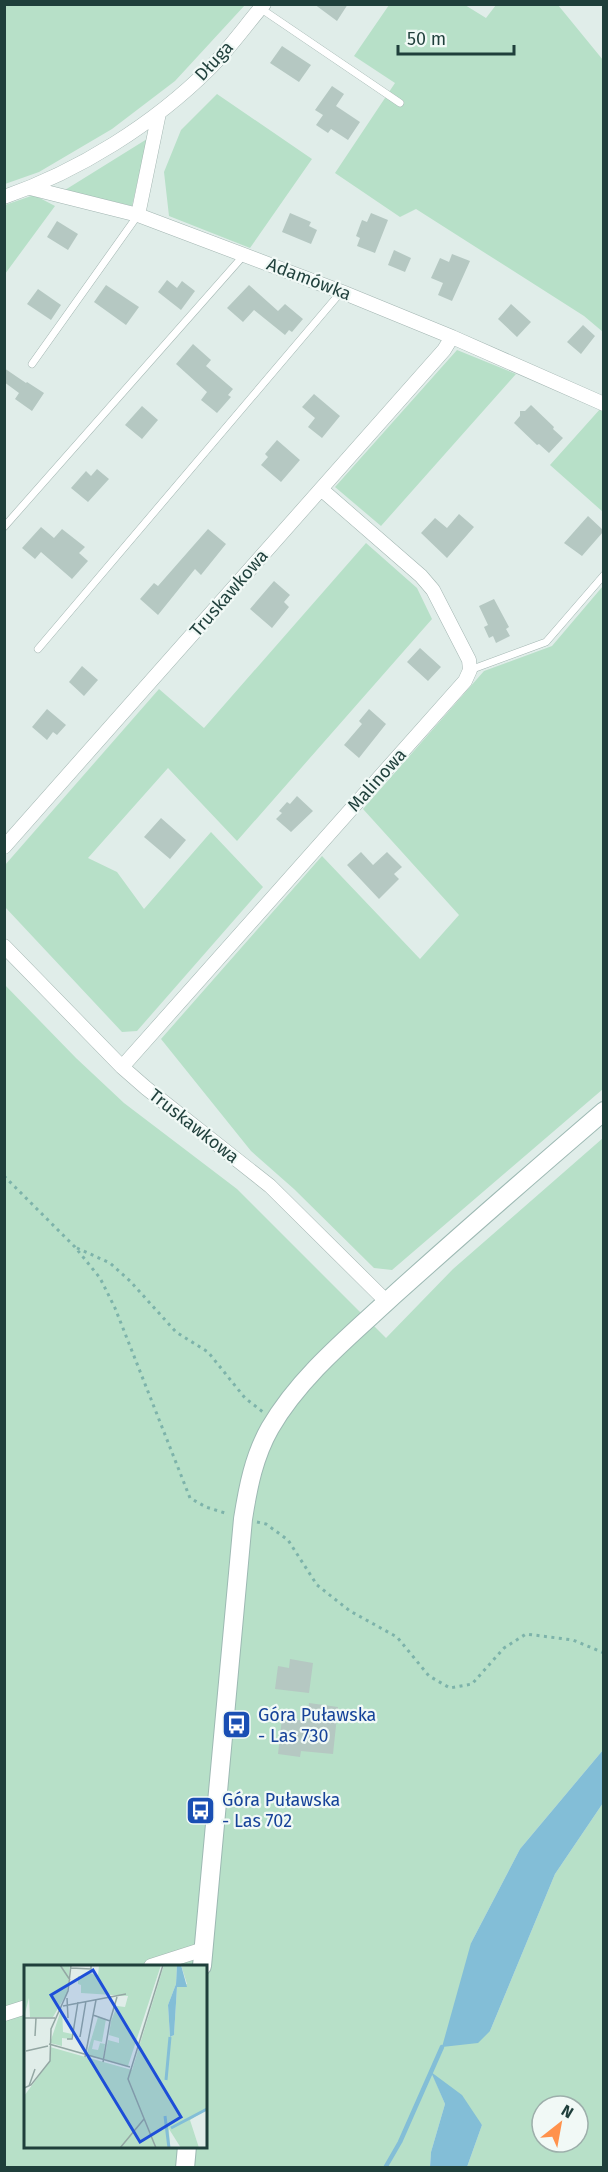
<svg xmlns="http://www.w3.org/2000/svg" width="608" height="2172" viewBox="0 0 608 2172" font-family="'Fira Sans',sans-serif">
<style>
.green{fill:#b7e0c8;fill-rule:evenodd}
.water{fill:#83bed7}
.lines{fill:none;stroke-linecap:round;stroke-linejoin:round}
.stream{stroke:#83bed7;stroke-width:4.5}
.building{fill:#b5c8c2}
.lane-casing{stroke:#a2b5b1;stroke-width:8}
.street-casing{stroke:#a2b5b1;stroke-width:15}
.secondary-casing{stroke:#9db9b3;stroke-width:20}
.path{stroke:#7db3aa;stroke-width:3;stroke-dasharray:3 4.5;stroke-linecap:butt}
.lane{stroke:#fff;stroke-width:7}
.street{stroke:#fff;stroke-width:14}
.secondary{stroke:#fff;stroke-width:18}
.labels{text-anchor:middle;stroke-width:4.5;stroke-linejoin:round;paint-order:stroke}
.street-label{font-size:18px;fill:#1f3f3b;stroke:#f1f9f6}
.transit-label{font-size:18px;fill:#164399;stroke:#f1f9f6;text-anchor:start}
.inset-river{fill:none;stroke:#83bed7;stroke-width:3}
.inset-road{fill:none;stroke:#93a7a3;stroke-width:1.5}
.view{fill:#1d4ed8;fill-opacity:0.15;stroke:#1d4ed8;stroke-width:3}
.inset-edge{fill:none;stroke:#1f3f3b;stroke-width:3}
</style>
<rect width="100%" height="100%" fill="#e0ede9"/>
<path class="green" d="M4 5 5 4 245 5 175 81 112 129 39 172 5 184Z
M389 5H465L486 18 496 5H558L603 60V332L584 316 416 209 400 217 335 173 395 83 354 56Z
M217 94 312 159 250 248 169 216 164 172 181 130Z
M147 139 132 206 65 190Z
M34 195 55 206 5 274V205Z
M457 350 516 374 381 526 335 487Z
M601 408 603 409V512L550 465Z
M366 543 417 588 432 619 237 841 168 768 88 858 117 872 144 909 211 832 263 887 137 1031 122 1032 5 907V865L159 689 204 728Z
M603 586V1089L392 1270 374 1268 294 1189 251 1151 161 1039 322 856 420 959 459 915 363 809 484 671 552 646Z
M4 984 76 1058 124 1103 237 1189 386 1338 453 1269 603 1138V1750L520 1849 471 1943 490 2031 555 1874 603 1803V2167H467L482 2125 432 2073 445 2104 431 2152 430 2167H5ZM26 1966H206V2146H26ZM542 2106H578V2142H542Z"/>
<path class="water" d="M603 1750V1803L555 1874 490 2031 478 2043 442 2047 471 1943 520 1849Z
M431 2072 462 2095 482 2125 467 2167H430L431 2152 445 2104Z"/>
<g class="lines">
<path class="stream" d="M385 2168 400 2142 442 2047"/>
</g>
<path class="building" d="M314 4H348L337 21Z
M282 46 311 65 299 82 270 63Z
M332 86 344 94 336 106 360 122 348 140 331 129 328 133 316 125 323 115 315 110Z
M290 213 311 222 309 226 317 230 311 244 282 232Z
M371 213 388 220 375 253 357 246 360 238 356 236 362 220 367 222Z
M57 221 78 234 68 250 47 237Z
M394 250 411 258 405 272 388 265Z
M452 254 470 261 452 301 438 295 443 283 431 278 440 258 449 262Z
M167 280 177 288 182 281 195 291 181 310 158 292Z
M106 285 139 307 126 325 94 302Z
M249 285 278 311 285 304 303 319 292 332 289 330 285 335 254 310 243 322 227 308Z
M38 289 61 305 51 320 27 304Z
M511 304 531 322 517 337 498 319Z
M583 325 595 336 581 354 567 342Z
M193 344 211 360 206 366 233 389 228 395 231 397 217 413 201 400 207 392 176 364Z
M4 368 26 383 27 382 44 393 32 411 15 399 19 393 4 382Z
M314 394 340 416 322 438 308 427 315 418 302 407Z
M531 405 554 427 553 429 563 438 549 453 539 444 537 445 514 423 520 416V411H525Z
M142 406 158 420 142 439 125 425Z
M277 440 300 460 281 482 261 465 268 457 265 454Z
M97 469 109 479 88 502 71 488 86 471 91 476Z
M459 514 474 527 447 558 421 533 435 518 447 528Z
M588 516 603 530V532L582 556 564 543Z
M41 527 54 538 62 529 85 547 79 553 88 561 72 579 41 552 35 559 22 548Z
M208 529 226 544 201 575 195 569 158 615 140 599 154 583 158 586Z
M274 581 290 595 284 602 289 607 272 628 250 609Z
M494 599 509 627 506 629 510 636 496 643 493 636 489 638 484 627 488 625 479 606Z
M420 648 441 667 428 681 407 662Z
M82 666 98 680 84 696 69 682Z
M47 709 66 725 57 735 53 732 47 740 32 727Z
M369 709 386 724 359 758 344 745 362 724 359 721Z
M297 796 313 811 291 832 276 819 282 813 279 811 287 802 290 804Z
M161 818 186 840 170 859 144 837Z
M361 852 373 865 387 852 402 867 394 874 399 879 379 899 347 865Z
M290 1659 313 1663 309 1693 275 1689 278 1666 289 1668Z
M309 1703 338 1707 333 1754 301 1751 300 1757 278 1754 282 1718 307 1721Z"/>
<g class="lines">
<defs>
<path id="lane" d="M260 8 400 103
M32 364 138 215
M4 527 244 255
M38 649 341 292
M470 670 546 642 604 575"/>
<path id="street" d="M30 188 138 215 342 292 452 337 604 404
M4 197C79 171 154 124 210 68 229 49 246 25 264 4
M138 215 159 113
M4 847 444 350 452 337
M4 946 122 1067 146 1088 270 1186 387 1302
M122 1067 465 681 470 670 469 660 433 590 421 576 321 489
M151 1966 204 1949
M4 2014 26 2007"/>
<path id="secondary" d="M202 1966 243 1519C248 1487 254 1456 270 1428 300 1376 351 1335 394 1295 463 1233 533 1172 604 1111
M185 2168 187 2146"/>
</defs>
<use href="#lane" class="lane-casing"/>
<use href="#street" class="street-casing"/>
<use href="#secondary" class="secondary-casing"/>
<path class="path" d="M4 1176 75 1247 100 1278 115 1308 190 1498 206 1507 228 1514
M77 1248 110 1263 130 1281 176 1332 208 1352 245 1398 263 1412
M257 1522 266 1524 288 1540 317 1585 350 1611 397 1637 429 1676 450 1688 472 1684 504 1648 526 1634 573 1640 604 1653"/>
<use href="#lane" class="lane"/>
<use href="#street" class="street"/>
<use href="#secondary" class="secondary"/>
</g>
<defs>
<symbol id="bus-square" viewBox="-11 -11 22 22"><rect x="-9" y="-9" width="18" height="18" rx="4" fill="#1a4fb4" stroke="#f1f9f6"/><path d="M-5-6H5V4H4V6H2V4H-2V6H-4V4H-5ZM-3.5-4V0h7V-4ZM-3.5 1.2v1.5H-2V1.2ZM2 1.2v1.5H3.5V1.2Z" fill="#fff"/></symbol>
</defs>
<g fill-rule="evenodd">
<use href="#bus-square" x="220" y="1708" width="33" height="33"/>
<use href="#bus-square" x="184" y="1794" width="33" height="33"/>
</g>
<g class="labels">
<g class="street-label">
<text transform="translate(214 61) rotate(-47)" y="6">Długa</text>
<text transform="translate(309 279) rotate(21)" y="6">Adamówka</text>
<text transform="translate(229 593) rotate(-49)" y="6">Truskawkowa</text>
<text transform="translate(377 780) rotate(-48)" y="6">Malinowa</text>
<text transform="translate(194 1126) rotate(38)" y="6">Truskawkowa</text>
</g>
<g class="transit-label">
<text x="258" y="1721">Góra Puławska<tspan x="258" dy="21">- Las 730</tspan></text>
<text x="222" y="1806">Góra Puławska<tspan x="222" dy="21">- Las 702</tspan></text>
</g>
</g>
<g transform="translate(24 1965)">
<rect width="183" height="183" fill="#e0ede9"/>
<path d="M0 0H46L43 28 29 52H6L5 33 0 52ZM75 0H137L104 101 80 94 84 75 95 78V73L85 70 87 56 93 41 101 42 104 31 57 28V20L54 19V11L61 12 63 7 74 11ZM140 0H153L152 19 144 40 146 72 150 70 153 22 163 19 157 0H183V144L166 155 175 183H157L145 164 146 183H0V131L26 96V82L108 105ZM38 42 39 67 48 69 47 74 38 73V81L26 78ZM74 52 82 54 78 77 70 75 68 84 74 85 76 78 81 79 79 94 62 91Z" fill="#b7e0c8"/>
<path d="M153 0H157L163 22H153L150 70 146 72 144 40 152 19Z" fill="#83bed7"/>
<path class="inset-river" d="M142 115 146 72M141 151 145 183M147 163 183 144"/>
<path class="inset-road" d="M36 0 46 15M47 3 67 4V0M43 33 44 53M39 41 102 29M69 50 86 56 79 97M0 53H31M86 56 93 32M11 71 12 53M56 72 62 36M43 74H48L54 37M25 79 106 102M2 86 24 81M61 92 72 35M5 121 11 104M0 123 7 120 26 96 27 64 44 26 47 0M96 183 120 154M132 183 104 114 139 0"/>
<path class="view" d="M69 5 157 152 116 177 27 30Z"/>
<rect width="183" height="183" class="inset-edge"/>
</g>
<rect width="608" height="2172" fill="none" stroke="#1f3f3b" stroke-width="12"/>
<g transform="translate(560 2124) rotate(31)"><circle r="28" fill="#f1f9f6" stroke="#9dafab" stroke-width="1.5"/>
<path d="M0-4.5L10 22L0 15L-10 22Z" fill="#ff924c"/>
<text y="-9" font-size="16" font-weight="bold" text-anchor="middle" fill="#1f3f3b">N</text>
</g>
<path d="M398 45v9h116v-9" fill="none" stroke="#1f3f3b" stroke-width="3"/>
<text x="407" y="45" font-size="18" fill="#1f3f3b" stroke="#f1f9f6" stroke-width="4.5" paint-order="stroke">50 m</text>
</svg>
